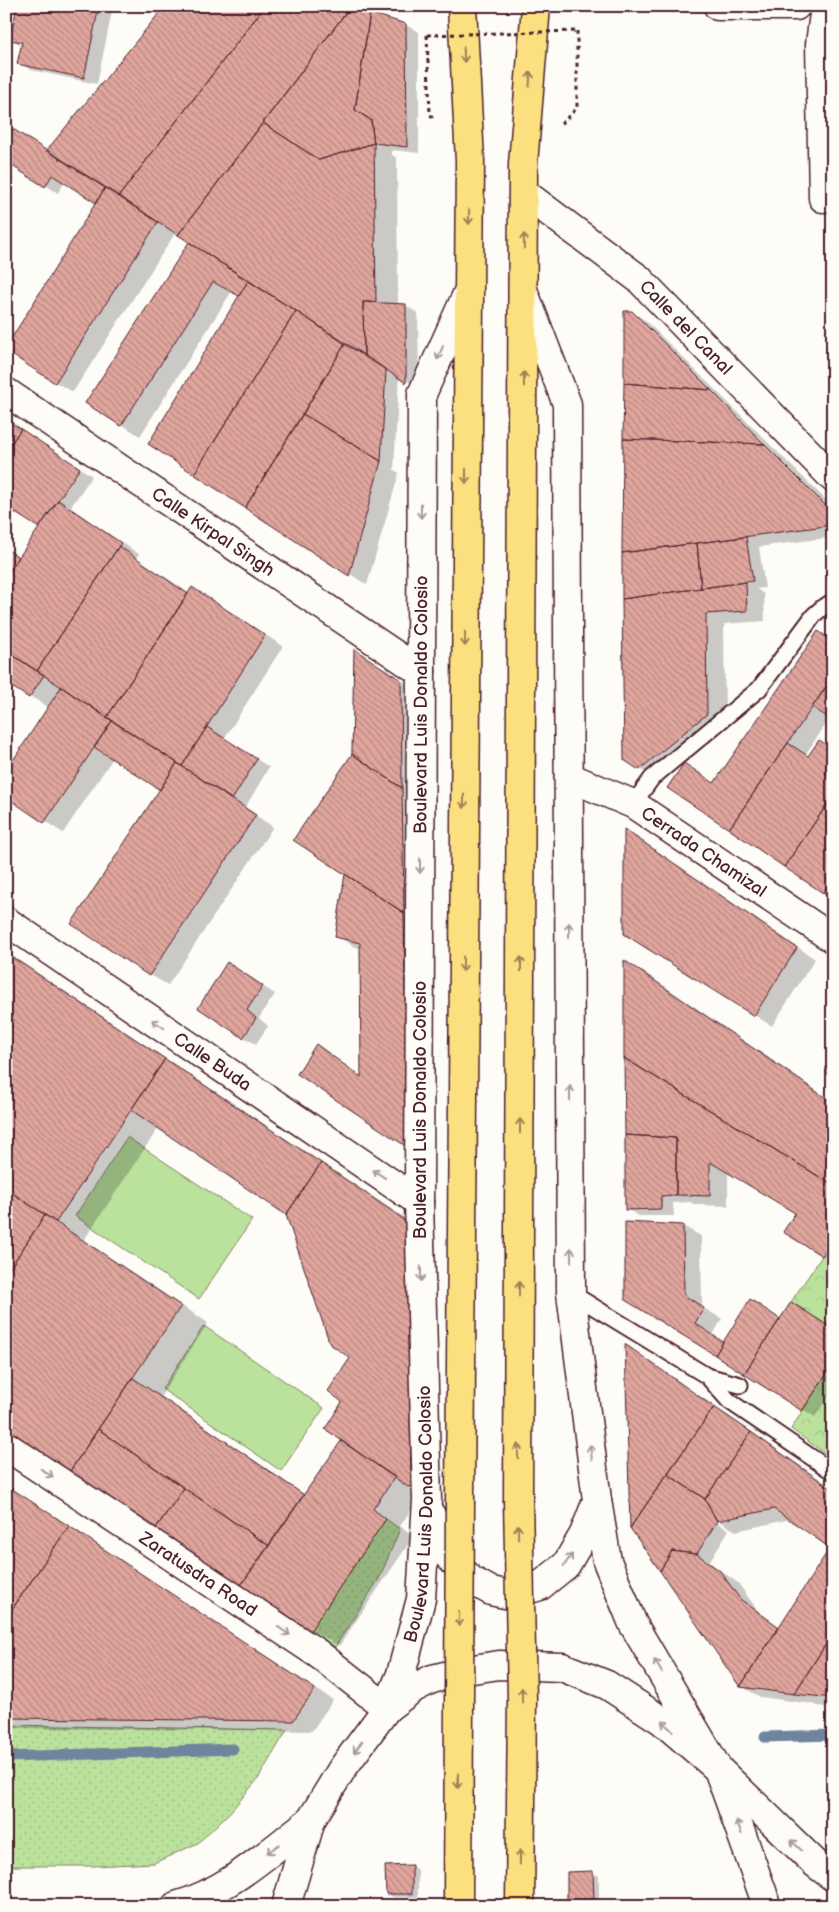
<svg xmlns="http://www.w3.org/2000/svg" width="839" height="1912" viewBox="0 0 839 1912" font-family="'Balsamiq Sans',sans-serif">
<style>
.grass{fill:url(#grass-dots);stroke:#828064}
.forest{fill:url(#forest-crowns);stroke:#828064}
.pitch{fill:#bbe29d;stroke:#828064}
.shadow{fill:#0003;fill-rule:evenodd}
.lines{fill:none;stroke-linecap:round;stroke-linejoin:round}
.stream{stroke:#70849e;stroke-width:11}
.building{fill:url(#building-back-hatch);stroke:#4a1f2b}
.lane-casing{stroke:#4a1f2b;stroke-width:19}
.street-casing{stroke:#4a1f2b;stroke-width:31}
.secondary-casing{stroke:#4a1f2b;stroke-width:31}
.primary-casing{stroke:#4a1f2b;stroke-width:31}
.path{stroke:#4a1f2b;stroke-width:3;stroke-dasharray:4 4;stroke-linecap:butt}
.lane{stroke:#fdfcf7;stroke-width:15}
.street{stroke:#fdfcf7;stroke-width:28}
.secondary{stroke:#fdfcf7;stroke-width:28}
.primary{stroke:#fce080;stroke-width:28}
.primary-bridge-casing{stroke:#4a1f2b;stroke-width:31;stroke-linecap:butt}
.path-bridge{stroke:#4a1f2b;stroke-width:3;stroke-dasharray:4 4;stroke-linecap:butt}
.primary-bridge{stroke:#fce080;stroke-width:28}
.oneway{stroke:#a38056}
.oneway2{stroke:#ac999b}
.labels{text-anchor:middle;stroke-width:4;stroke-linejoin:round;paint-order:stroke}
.street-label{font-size:18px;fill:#4a1f2b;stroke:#fdfcf7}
</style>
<defs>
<pattern id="grass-dots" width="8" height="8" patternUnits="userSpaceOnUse" patternTransform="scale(1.25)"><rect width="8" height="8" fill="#bbe29d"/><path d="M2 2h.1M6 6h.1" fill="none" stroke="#a2c187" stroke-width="1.8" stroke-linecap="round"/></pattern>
<pattern id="forest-crowns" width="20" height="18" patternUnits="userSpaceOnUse" patternTransform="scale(1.25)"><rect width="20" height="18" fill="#bbe29d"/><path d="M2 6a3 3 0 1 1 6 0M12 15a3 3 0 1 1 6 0" fill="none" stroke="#a2c187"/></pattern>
<pattern id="building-back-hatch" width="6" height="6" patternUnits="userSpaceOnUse" patternTransform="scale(1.25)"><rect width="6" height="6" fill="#e0a69e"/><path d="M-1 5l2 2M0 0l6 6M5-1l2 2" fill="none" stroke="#b88781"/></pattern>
</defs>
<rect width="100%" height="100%" fill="#fdfcf7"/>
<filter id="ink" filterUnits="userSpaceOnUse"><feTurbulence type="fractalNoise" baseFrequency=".02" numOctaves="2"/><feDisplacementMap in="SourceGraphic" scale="10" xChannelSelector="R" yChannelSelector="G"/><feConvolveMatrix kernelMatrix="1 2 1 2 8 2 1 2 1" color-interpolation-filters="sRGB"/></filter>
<g filter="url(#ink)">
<path class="grass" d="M386 1519 400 1529 379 1579 335 1647 310 1631Z
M6 1725 287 1730 258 1779 231 1811 198 1843 154 1863 94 1866H6Z"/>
<path class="forest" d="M828 1247 833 1250V1329L791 1302Z
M833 1364V1459L791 1429Z"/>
<path class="pitch" d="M127 1137 252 1220 199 1299 75 1216Z
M204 1326 324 1408 281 1471 162 1389Z"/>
<path class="shadow" d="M18 6H104L112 11 97 84 31 70 19 63 23 46 11 39Z
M166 6H341L406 25 419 32V153L392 150V155L397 158 398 305 406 306 418 313 419 388 399 376 394 470 399 473 367 585 150 444 240 296 232 291 140 436 87 402 198 246 176 232 73 392 55 382 97 202 65 181 58 193 14 166 6 179V124L47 151Z
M632 312 645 320 833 507V537L759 547 765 588 756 589 764 594 765 621 724 624 725 724 658 779 640 769 623 599V553Z
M6 419 92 476 70 508 139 554 137 558 190 594 193 589 283 646 224 739 269 767 245 808 273 827 168 985 150 975 161 790 113 758 63 833 6 795 49 708 6 681 20 559 41 528 6 506Z
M833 641 830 718 805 755 833 897 669 787 685 765 716 784Z
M356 651 414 688 425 1156 316 1046 363 1077 361 948 355 947 337 936 346 873Z
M625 831 643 841 815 959 772 1026 754 1015Z
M6 952 431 1235 436 1245 439 1502 422 1494 400 1526 414 1536 339 1646 311 1630 6 1427ZM159 1127 288 1214 352 1357 344 1401 343 1441 305 1495 161 1396 208 1323 84 1240Z
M625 962 647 974 833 1102V1261L785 1232 796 1213 728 1172V1206L696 1205 690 1202 673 1203 674 1216H639L626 1209Z
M228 964 275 994 259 1018 268 1026 256 1044 243 1037Z
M626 1223 683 1226 701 1236 702 1307 722 1319 713 1335 724 1342 763 1308 781 1320 833 1330V1391L815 1417 715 1354Z
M626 1347 643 1357 833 1488V1708L818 1706 813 1704 760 1697 741 1686 631 1527ZM712 1517 736 1531 791 1519 832 1547 780 1627 758 1611 738 1583 709 1562 729 1530 711 1519Z
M6 1485 333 1700 312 1731 6 1728Z
M412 1867 418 1870V1897H393L387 1894Z
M593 1873 599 1876V1904H575L568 1900Z"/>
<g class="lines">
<path class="stream" d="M765 1737 833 1735
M6 1757 233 1749"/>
</g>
<path class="building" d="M17 6H99L84 78 17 64 22 42 10 40Z
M165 6H265L119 196 47 150Z
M265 6 350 7 178 235 119 196Z
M350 7 370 13 355 110 371 120 374 143 319 160 263 123Z
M370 13 406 24 407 147 374 143 371 120 355 110Z
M263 123 319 160 374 143 376 302H363L364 355 178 235Z
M6 124 13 129 6 140Z
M13 129 105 188 96 203 52 175 45 187 6 162V140Z
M105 188 158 222 55 383 6 351V347Z
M189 242 248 281 239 296 213 282 121 426 85 403Z
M248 281 296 311 194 474 148 444Z
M363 302 406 304V383L364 355Z
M296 311 345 344 245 508 194 474Z
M624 311H632L711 390 624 383Z
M345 344 386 370 381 461 303 414Z
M624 383 711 390 764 444 623 439Z
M303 414 381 461 349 576 245 508Z
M6 419 21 429 6 451Z
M21 429 80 468 39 528 6 507V451Z
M623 439 764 444 833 513V525L622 553Z
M58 500 121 543 37 671 6 651V576Z
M746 537 753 581 701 588 697 543Z
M697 543 701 588 622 599V553Z
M119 546 188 594 107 717 37 671Z
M6 549 19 557 6 576Z
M746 582 747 611 706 614 707 714 639 770 624 760 622 599Z
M192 587 265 635 182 766 107 717Z
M818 631 833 641V677L729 829 667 788 684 763 714 783Z
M354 649 401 680 402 788 352 754Z
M6 651 44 675 29 698 6 683Z
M833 677V721L812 707Z
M61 687 112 721 44 823 6 797V771Z
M112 721 177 763 160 790 94 747Z
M207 727 257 759 232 800 182 766Z
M819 740 833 749V762L825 773 833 779V796L784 867 729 829 788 743 808 756Z
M352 754 402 788 404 913 293 840Z
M833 762V779L825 773Z
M177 763 256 815 149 976 71 924Z
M833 796V878L823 893 784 867Z
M624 829 797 948 754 1016 624 934Z
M345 874 404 913 407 1147 297 1074 316 1044 361 1077 360 943 335 937Z
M833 878V899L823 893Z
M6 953 165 1059 56 1222 6 1189Z
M624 960 833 1103V1185L624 1058Z
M227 962 263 986 247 1010 256 1018 243 1038 198 1008Z
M624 1058 833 1185V1240L822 1256 783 1232 795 1213 710 1162V1196L676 1195V1138L625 1135Z
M165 1059 321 1163 286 1215 131 1110Z
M625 1135 676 1138V1195L661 1196V1209L625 1210Z
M321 1163 402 1218 408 1228 411 1486 408 1487 325 1429 342 1402 328 1391 350 1358 330 1344 286 1215Z
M6 1189 45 1215 6 1274Z
M45 1215 181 1306 70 1471 6 1429V1274Z
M625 1222 683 1225 684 1295 704 1308 695 1323 723 1342 715 1355 625 1300Z
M750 1299 780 1319 744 1374 715 1355Z
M791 1302 833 1329V1364L802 1411 744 1374Z
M625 1344 714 1407 630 1528Z
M133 1378 304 1495 269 1546 98 1429Z
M714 1407 751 1432 705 1499 667 1474Z
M98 1429 184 1488 156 1528 70 1471Z
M751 1432 833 1490V1543L830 1548 774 1509 717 1521 705 1499Z
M341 1441 395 1477 373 1509 386 1519 310 1631 241 1585Z
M667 1474 705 1499 717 1521 697 1554 672 1551 660 1571 630 1528Z
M6 1485 69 1526 6 1618Z
M184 1488 269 1546 241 1585 156 1528Z
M69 1526 315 1689 293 1721 6 1718V1618Z
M833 1543V1633L794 1694 740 1687Z
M672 1551 697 1554 720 1571 740 1599 779 1627 740 1687 660 1571Z
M833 1633V1698L794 1694Z
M412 1865V1894H386L385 1866Z
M593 1871 594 1901H567V1872Z"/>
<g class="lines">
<defs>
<path id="lane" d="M633 804 652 778 759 689 814 615 823 607 833 602
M571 1293 707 1376 740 1385
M707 1376 729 1401 833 1472"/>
<g id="street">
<path id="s1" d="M524 193 639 279 833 478"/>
<path d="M823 198 820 44 825 6"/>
<path id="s2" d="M6 392 421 672"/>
<path id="s3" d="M569 777 633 804 833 939"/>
<path id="s4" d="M6 921 419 1202"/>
<path id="s5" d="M6 1446 317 1653 387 1708"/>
</g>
<g id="secondary">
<path d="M718 6H796"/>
<path d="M523 290 567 404 571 1293 597 1500 607 1561 624 1602 633 1624 718 1769 763 1894 766 1906"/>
<path d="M431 1515 441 1548 471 1580 491 1591 510 1595 540 1586 566 1565 584 1534 597 1501"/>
<path d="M387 1708 414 1688 432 1679 473 1669 499 1665 562 1667 607 1685 661 1720 718 1769 816 1864 833 1877"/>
<path d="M176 1906C228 1891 269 1852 311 1820"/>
<path id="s6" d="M286 1906 311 1820 342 1769 387 1708 401 1674 421 1599 427 1500 419 1202 422 394 468 292"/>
</g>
<path id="primary" d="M460 1500 470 161 462 6
M518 1500 523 164 536 6"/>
</defs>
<use href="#lane" class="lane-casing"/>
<use href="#street" class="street-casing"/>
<use href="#secondary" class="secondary-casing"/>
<use href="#primary" class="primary-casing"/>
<path class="path" d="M427 35 430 114 433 118
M561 124 577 108V31"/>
<use href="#lane" class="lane"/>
<use href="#street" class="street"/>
<use href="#secondary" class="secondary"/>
<use href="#primary" class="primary"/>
<defs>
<path id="primary-bridge" d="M518 1500 522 1699 520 1906
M458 1906 460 1500"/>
</defs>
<use href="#primary-bridge" class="primary-bridge-casing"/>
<path class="path-bridge" d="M427 35 577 31"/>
<use href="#primary-bridge" class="primary-bridge"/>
</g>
<defs><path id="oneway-shaft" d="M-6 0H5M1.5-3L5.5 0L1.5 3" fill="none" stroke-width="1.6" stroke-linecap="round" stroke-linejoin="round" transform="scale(1.25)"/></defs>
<g class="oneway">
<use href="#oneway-shaft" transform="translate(464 55) rotate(87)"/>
<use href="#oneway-shaft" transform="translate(530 79) rotate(-86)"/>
<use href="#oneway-shaft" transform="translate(469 217) rotate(91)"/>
<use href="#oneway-shaft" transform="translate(524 241) rotate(-89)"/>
<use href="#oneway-shaft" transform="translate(524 379) rotate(-90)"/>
<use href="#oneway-shaft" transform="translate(466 476) rotate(90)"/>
<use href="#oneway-shaft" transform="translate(465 639) rotate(90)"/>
<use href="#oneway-shaft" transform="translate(464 801) rotate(90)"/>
<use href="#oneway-shaft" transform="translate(463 964) rotate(90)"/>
<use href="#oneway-shaft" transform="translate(521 964) rotate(-90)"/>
<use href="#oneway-shaft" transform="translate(520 1126) rotate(-90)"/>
<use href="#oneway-shaft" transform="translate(519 1289) rotate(-90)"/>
<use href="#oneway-shaft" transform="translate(518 1451) rotate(-90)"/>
<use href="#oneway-shaft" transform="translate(518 1532) rotate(-91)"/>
<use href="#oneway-shaft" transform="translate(459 1619) rotate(90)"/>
<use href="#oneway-shaft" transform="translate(522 1695) rotate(-91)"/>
<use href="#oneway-shaft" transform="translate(458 1781) rotate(90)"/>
<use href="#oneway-shaft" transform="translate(520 1857) rotate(-89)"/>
</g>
<g class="oneway2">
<use href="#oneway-shaft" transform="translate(440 353) rotate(114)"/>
<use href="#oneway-shaft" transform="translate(421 511) rotate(90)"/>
<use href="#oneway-shaft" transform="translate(420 866) rotate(90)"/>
<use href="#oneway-shaft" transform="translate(569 930) rotate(-90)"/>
<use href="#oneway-shaft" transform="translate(158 1024) rotate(-146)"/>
<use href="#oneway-shaft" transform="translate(570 1093) rotate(-90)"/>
<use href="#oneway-shaft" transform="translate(379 1174) rotate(-146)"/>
<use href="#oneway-shaft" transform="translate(571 1255) rotate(-90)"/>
<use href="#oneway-shaft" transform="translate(421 1274) rotate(89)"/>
<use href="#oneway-shaft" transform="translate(591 1452) rotate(-97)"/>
<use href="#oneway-shaft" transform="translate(47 1473) rotate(34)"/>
<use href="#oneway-shaft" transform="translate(568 1560) rotate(-55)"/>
<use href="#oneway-shaft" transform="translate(284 1631) rotate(34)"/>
<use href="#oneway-shaft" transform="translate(658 1666) rotate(-120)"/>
<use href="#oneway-shaft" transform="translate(667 1726) rotate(-139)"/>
<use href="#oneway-shaft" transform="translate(358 1747) rotate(126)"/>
<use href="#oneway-shaft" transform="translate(739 1827) rotate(-110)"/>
<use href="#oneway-shaft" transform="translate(796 1845) rotate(-136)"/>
<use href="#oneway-shaft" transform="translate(273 1849) rotate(143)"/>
</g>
</g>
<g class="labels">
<g class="street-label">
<text dy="6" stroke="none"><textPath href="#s1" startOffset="211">Calle del Canal</textPath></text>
<text dy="6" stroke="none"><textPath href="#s2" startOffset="250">Calle Kirpal Singh</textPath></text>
<text dy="6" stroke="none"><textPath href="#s6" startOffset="1234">Boulevard Luis Donaldo Colosio</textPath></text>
<text dy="6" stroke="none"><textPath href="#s3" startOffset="155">Cerrada Chamizal</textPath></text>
<text dy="6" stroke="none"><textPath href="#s4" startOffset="250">Calle Buda</textPath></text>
<text transform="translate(420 1110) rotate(-90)" y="6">Boulevard Luis Donaldo Colosio</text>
<text dy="6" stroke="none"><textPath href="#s6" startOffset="424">Boulevard Luis Donaldo Colosio</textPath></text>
<text dy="6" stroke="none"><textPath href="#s5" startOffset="231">Zaratusdra Road</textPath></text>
</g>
</g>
<rect width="839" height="1912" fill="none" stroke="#fdfcf7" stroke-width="25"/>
<rect x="12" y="12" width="814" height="1887" fill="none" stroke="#4a1f2b" stroke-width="2" filter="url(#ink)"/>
</svg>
